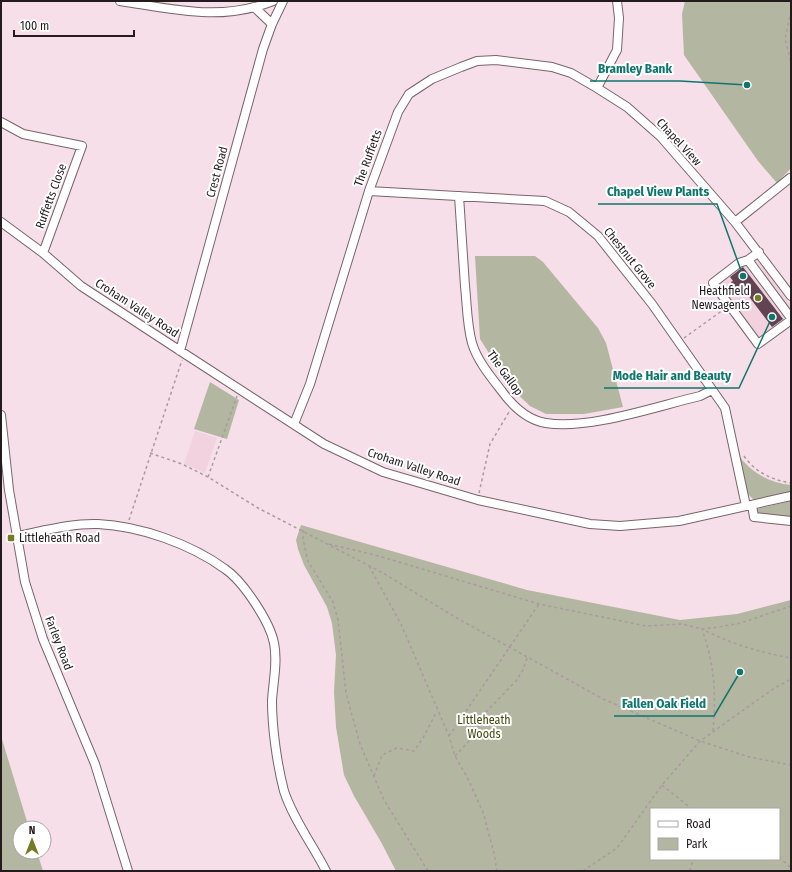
<svg xmlns="http://www.w3.org/2000/svg" width="792" height="872" viewBox="0 0 792 872" font-family="'Fira Sans Condensed',sans-serif">
<style>
.built{fill:#f1d2de}
.green{fill:#b3b6a0;fill-rule:evenodd}
.building{fill:#624351}
.lines{fill:none;stroke-linecap:round;stroke-linejoin:round}
.minor-casing{stroke:#78646c;stroke-width:10}
.path{stroke:#ab99a0;stroke-width:1.5;stroke-dasharray:3 3;stroke-linecap:butt}
.minor{stroke:#fff;stroke-width:8}
.poi-dot{fill:#757b24;stroke:#fff;stroke-width:1.5}
.labels{text-anchor:middle;stroke-width:4;stroke-linejoin:round;paint-order:stroke}
.street-label{font-size:12px;fill:#231b1e;stroke:#fff}
.poi-label{font-size:12px;fill:#231b1e;stroke:#fff;text-anchor:end}
.park-label{font-size:12px;fill:#474b12;stroke:#fff}
.leader{fill:none;stroke:#0f766e;stroke-width:1.5}
.callout-dot{fill:#0f766e;stroke:#fff;stroke-width:1.5}
.callout-label{font-size:13px;text-anchor:middle;font-weight:bold;fill:#0f766e;stroke:#fff;stroke-width:4;stroke-linejoin:round;paint-order:stroke}
</style>
<rect width="100%" height="100%" fill="#f6dfe8"/>
<path class="built" d="M752 251 791 305V325L757 349 711 282Z
M195 431 217 438 205 473 184 464Z"/>
<path class="green" d="M685 1H791V168L777 183 758 161 684 55 682 14Z
M475 256H535L543 262 598 328 606 343 623 407 584 414H546L530 406 512 389 480 339Z
M210 382 239 400 227 439 194 429Z
M740 457C752 473 770 483 791 485V492L754 500 748 494Z
M791 501V517L757 514 756 509Z
M301 525 527 590 680 620 737 614 791 600V871H396L381 842 354 796 344 775 336 727 334 692 336 655 332 623 327 607 304 565 298 549 296 540ZM651 809H779V859H651Z
M1 736 29 828H20V852H37L43 871H1Z"/>
<path class="building" d="M743 267 783 319 772 327 741 286 736 289 731 282 733 281 730 277Z"/>
<g class="lines">
<defs>
<path id="minor" d="M120 1C173 9 221 22 273 1
M617 1 619 18 617 50 597 88 627 107 661 137 735 222 791 296
M254 7 272 24
M1 122 23 134 82 146 43 253
M369 191 545 201 569 212 598 236 652 304 725 408 746 506
M459 196C461 226 463 256 465 286 467 305 467 325 472 343 477 360 490 376 501 390 511 404 527 420 546 423 589 430 657 406 700 396L712 390
M1 222 43 253 81 286 185 354 324 444 383 472 478 500 590 524 620 526 679 521 791 496
M735 222 790 178
M759 252 748 260 791 318
M748 260 739 263 713 283 758 344 791 320
M180 351 263 49 272 24 283 1
M1 415 9 490 25 582 43 639 95 764 128 871
M294 424 310 384 369 191 398 112 409 94 432 79 461 67 477 61 496 60 552 67 571 73 597 88
M752 505 754 517 791 521
M17 536C43 531 72 523 98 524 140 526 191 544 225 569 243 581 270 622 274 643 278 662 273 682 272 701 272 728 277 764 284 791 293 819 313 845 326 871"/>
</defs>
<use href="#minor" class="minor-casing"/>
<path class="path" d="M791 11 785 39 791 62
M684 338 723 310
M150 453 182 464 208 477 258 508 383 573 455 617 603 699 700 741 749 757 791 765
M744 456C755 472 772 480 791 483
M208 477 237 396
M479 493 490 444 509 412
M129 520 182 360
M303 530V539L308 561 333 602 338 620 346 693 360 744 384 800 428 871
M329 544 379 556 539 604 646 626 682 624 702 629 719 627 741 623 791 606
M369 566 401 624 449 736 455 756 467 777 483 812 494 853 497 871
M713 731C716 692 715 667 702 629 731 644 759 652 791 658
M449 736 539 604
M455 756 471 739 485 713 516 681 523 670 527 658
M374 776 382 755 397 748 414 751 423 738 437 711
M662 785 692 809
M779 857 791 868
M583 871 617 848 662 785 700 741 773 689 791 679
M690 871 693 859"/>
<use href="#minor" class="minor"/>
</g>
<g class="poi-dot">
<circle cx="758" cy="298" r="4"/>
<rect x="7" y="534" width="8" height="8" rx="2"/>
</g>
<g class="labels">
<g class="street-label">
<text transform="translate(679 142) rotate(47)" y="4">Chapel View</text>
<text transform="translate(368 158) rotate(-70)" y="4">The Ruffetts</text>
<text transform="translate(217 172) rotate(-75)" y="4">Crest Road</text>
<text transform="translate(51 196) rotate(-70)" y="4">Ruffetts Close</text>
<text transform="translate(630 258) rotate(51)" y="4">Chestnut Grove</text>
<text transform="translate(137 308) rotate(33)" y="4">Croham Valley Road</text>
<text transform="translate(505 373) rotate(54)" y="4">The Gallop</text>
<text transform="translate(414 467) rotate(18)" y="4">Croham Valley Road</text>
<text transform="translate(59 643) rotate(69)" y="4">Farley Road</text>
</g>
<g class="poi-label">
<text x="750" y="295">Heathfield<tspan x="750" dy="14">Newsagents</tspan></text>
<text x="19" y="542" text-anchor="start">Littleheath Road</text>
</g>
<g class="park-label">
<text x="484" y="724">Littleheath<tspan x="484" dy="14">Woods</tspan></text>
</g>
</g>
<path class="leader" d="M747 85L680 81H590M743 276L717 204H598M772 317L739 388H604M740 672L714 716H614"/>
<g class="callout-dot">
<circle cx="747" cy="85" r="4"/>
<circle cx="743" cy="276" r="4"/>
<circle cx="772" cy="317" r="4"/>
<circle cx="740" cy="672" r="4"/>
</g>
<g class="callout-label">
<text x="635" y="73">Bramley Bank</text>
<text x="658" y="196">Chapel View Plants</text>
<text x="672" y="380">Mode Hair and Beauty</text>
<text x="664" y="708">Fallen Oak Field</text>
</g>
<rect width="792" height="872" fill="none" stroke="#231b1e" stroke-width="4"/>
<rect x="650" y="808" width="130" height="52" fill="#ffffff" stroke="#a7a4a5"/>
<rect x="658" y="821" width="20" height="6" fill="#ffffff" stroke="#a7a4a5"/>
<text x="686" y="828" font-size="12" fill="#231b1e">Road</text>
<rect x="658" y="838" width="20" height="12" fill="#b3b6a0" stroke="#a7a4a5"/>
<text x="686" y="848" font-size="12" fill="#231b1e">Park</text>
<g transform="translate(32 840)"><circle r="19" fill="#ffffff" stroke="#a7a4a5"/>
<path d="M0-3L7 15L0 10L-7 15Z" fill="#757b24"/>
<text y="-6" font-size="11" font-weight="bold" text-anchor="middle" fill="#231b1e">N</text>
</g>
<path d="M14 30v6h120v-6" fill="none" stroke="#231b1e" stroke-width="2"/>
<text x="20" y="30" font-size="12" fill="#231b1e" stroke="#ffffff" stroke-width="3" paint-order="stroke">100 m</text>
</svg>
